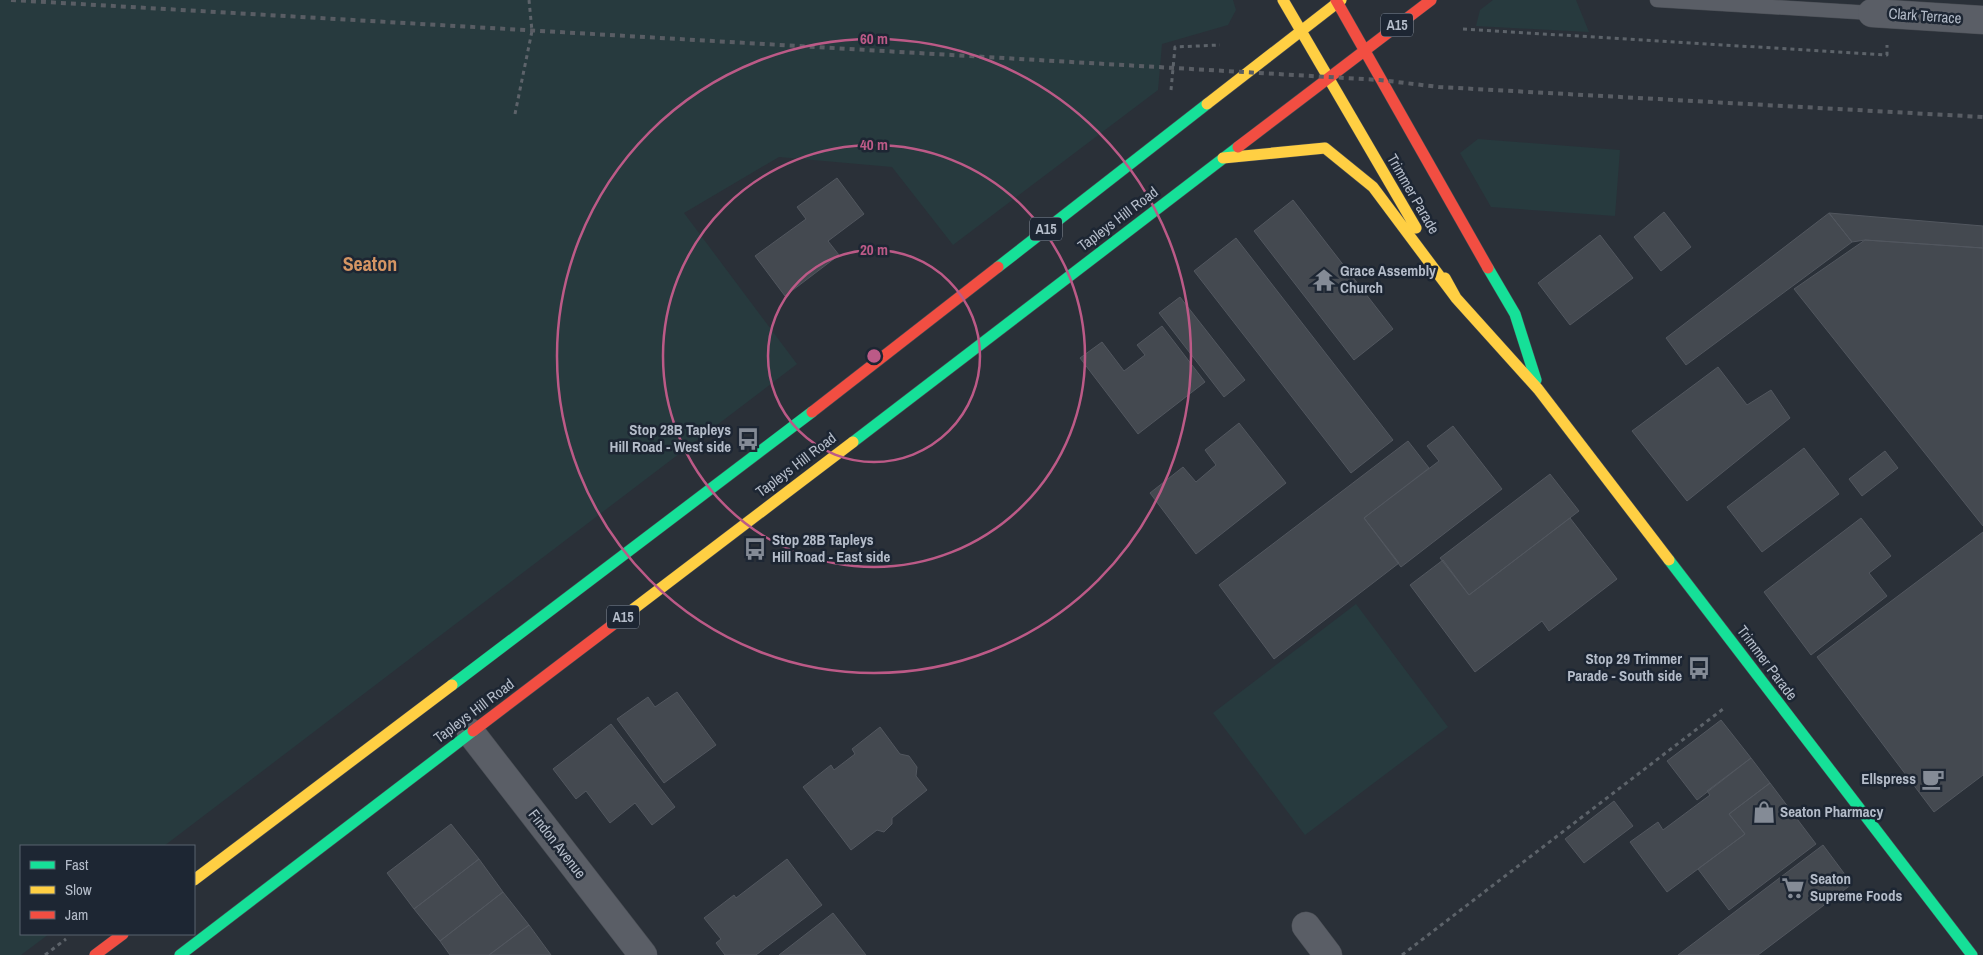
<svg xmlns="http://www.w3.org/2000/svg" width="1983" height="955" viewBox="0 0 1983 955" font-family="'Archivo Narrow',sans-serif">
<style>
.green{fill:#273a3e}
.building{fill:#444950;stroke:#52575f}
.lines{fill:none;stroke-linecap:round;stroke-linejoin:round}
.lane-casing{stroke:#484c53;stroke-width:15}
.street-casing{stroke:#484c53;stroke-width:29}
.fast-casing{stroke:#484c53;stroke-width:12}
.slow-casing{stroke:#484c53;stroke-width:12}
.jam-casing{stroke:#484c53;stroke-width:12}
.path{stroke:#5d636a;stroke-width:3;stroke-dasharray:4 4;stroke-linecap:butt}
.lane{stroke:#5a5e66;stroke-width:14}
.street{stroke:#5a5e66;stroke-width:28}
.fast{stroke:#16e098;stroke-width:11}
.slow{stroke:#ffcf43;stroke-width:11}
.jam{stroke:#f24e42;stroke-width:11}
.rail{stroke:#595d64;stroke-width:4;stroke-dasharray:5 5;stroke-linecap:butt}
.ring{fill:none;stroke:#bc5a87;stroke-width:2.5}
.labels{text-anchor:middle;stroke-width:5;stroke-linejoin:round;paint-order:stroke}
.shield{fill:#1d2633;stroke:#878f9c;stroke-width:1}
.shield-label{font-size:14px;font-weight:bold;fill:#b4bcc9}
.street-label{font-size:15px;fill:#b4bcc9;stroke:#1d2633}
.poi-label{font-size:15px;font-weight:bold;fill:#b4bcc9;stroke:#1d2633;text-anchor:start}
.district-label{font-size:20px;font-weight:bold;fill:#d59563;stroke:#1d2633}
.centre{fill:#bc5a87;stroke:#1d2633;stroke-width:2.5}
.ring-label{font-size:15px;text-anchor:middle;font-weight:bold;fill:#bc5a87;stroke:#1d2633;stroke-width:5;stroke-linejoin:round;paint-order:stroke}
</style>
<rect width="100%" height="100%" fill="#2a3038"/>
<path class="green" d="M0 0H1233L1236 10 1228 25 1162 44 1158 90 953 245 892 167 779 157 684 213 797 364 164 846H21V934H49L21 955H0Z
M1493 0H1576L1589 32 1476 26 1480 10Z
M1478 139 1620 150 1615 216 1491 207 1460 153Z
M1356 604 1448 727 1305 835 1213 713Z"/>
<path class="building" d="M837 178 864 214 828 241 839 255 785 296 755 256 806 219 797 207Z
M1293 200 1393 329 1354 360 1254 231Z
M1664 212 1691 247 1661 271 1634 237Z
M1829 213 1852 242 1686 365 1666 338Z
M1829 213 1983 226V248L1865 240 1852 242Z
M1600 235 1633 278 1570 325 1538 283Z
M1236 238 1393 440 1351 473 1194 271Z
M1865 240 1983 248V526L1794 289Z
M1180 297 1245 380 1224 397 1159 313Z
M1162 326 1205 382 1138 434 1080 358 1102 342 1124 371 1145 355 1137 345Z
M1718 367 1747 405 1771 390 1790 418 1687 501 1632 431Z
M1239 423 1286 483 1196 554 1150 493 1183 467 1196 482 1216 465 1205 450Z
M1453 426 1502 489 1401 567 1364 518 1439 461 1427 446Z
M1408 441 1429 468 1364 518 1399 563 1274 659 1219 585Z
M1804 448 1839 494 1762 552 1727 507Z
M1885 451 1898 468 1862 496 1849 479Z
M1550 474 1579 511 1469 595 1440 558Z
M1570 518 1617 579 1549 631 1542 621 1475 672 1410 585 1443 560 1469 595Z
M1861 518 1891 556 1869 573 1887 596 1811 655 1764 592Z
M1983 532V775L1934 812 1817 657Z
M677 692 716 745 664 783 617 719 648 697 655 707Z
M1721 720 1751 758 1697 800 1667 761Z
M611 724 675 807 652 825 635 803 610 823 586 791 576 799 553 769Z
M880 727 900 754 909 756 917 767 916 776 927 790 892 818V824L884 832 877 830 851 850 803 787 831 765 834 770 855 754 852 749Z
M1751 758 1770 783 1729 814 1745 834 1667 892 1630 842 1658 822 1663 830 1710 795 1707 791Z
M1770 783 1816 844 1729 910 1698 869 1745 834 1729 814Z
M1614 801 1633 826 1584 863 1565 839Z
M451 824 479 859 414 909 387 873Z
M1823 845 1852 884 1758 955H1678Z
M479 859 503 892 440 941 414 909Z
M787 859 822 905 756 955H725L716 943 721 939 704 918 734 895 736 898Z
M503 892 529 925 489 955H450L440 941Z
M833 913 866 955H779Z
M529 925 551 955H489Z"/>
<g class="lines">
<defs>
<path id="lane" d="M1657 0 1872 13"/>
<path id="street" d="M1872 13 1983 20
M471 733 643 955
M1306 926 1328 955"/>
<path id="fast" d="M998 267 1207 104
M1488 268 1515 314 1536 380
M853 442 1238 147
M1669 560 1972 955
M452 685 812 412
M180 955 473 731"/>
<path id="slow" d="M1283 0 1416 228
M1207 104 1341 0
M1223 158 1325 148 1373 187 1456 298
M1445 278 1456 298 1538 389 1669 560
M619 620 853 442
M194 880 452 685"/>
<path id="jam" d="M1336 0 1488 268
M1238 147 1431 0
M812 412 998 267
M473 731 619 620
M95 955 123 934"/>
</defs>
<use href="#lane" class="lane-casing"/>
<use href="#street" class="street-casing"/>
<use href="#fast" class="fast-casing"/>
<use href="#slow" class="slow-casing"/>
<use href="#jam" class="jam-casing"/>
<path class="path" d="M1463 29 1887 55V45
M1171 90 1175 47 1220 45
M515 114 532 31 529 0
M45 955 66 939
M1402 955 1723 709"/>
<use href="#lane" class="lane"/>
<use href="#street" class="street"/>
<use href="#fast" class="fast"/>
<use href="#slow" class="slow"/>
<use href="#jam" class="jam"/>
<path class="rail" d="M11 0 1380 80 1439 87 1983 117"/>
</g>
<g class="ring">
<circle cx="874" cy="356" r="106"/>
<circle cx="874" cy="356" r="211"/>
<circle cx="874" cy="356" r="317"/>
</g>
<defs>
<symbol id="temple-bare" viewBox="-9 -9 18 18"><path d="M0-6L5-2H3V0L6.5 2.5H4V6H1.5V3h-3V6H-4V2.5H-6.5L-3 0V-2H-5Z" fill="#848b96" stroke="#1d2633" stroke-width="2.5" paint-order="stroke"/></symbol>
<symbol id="bus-bare" viewBox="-9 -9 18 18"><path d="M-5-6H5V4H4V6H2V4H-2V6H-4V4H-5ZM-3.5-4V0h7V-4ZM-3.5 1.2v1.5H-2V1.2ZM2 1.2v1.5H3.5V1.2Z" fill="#848b96" stroke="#1d2633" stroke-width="2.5" paint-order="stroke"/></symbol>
<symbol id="cafe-bare" viewBox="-9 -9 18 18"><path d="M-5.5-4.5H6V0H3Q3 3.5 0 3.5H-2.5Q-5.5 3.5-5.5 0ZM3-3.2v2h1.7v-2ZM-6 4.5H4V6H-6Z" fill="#848b96" stroke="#1d2633" stroke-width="2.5" paint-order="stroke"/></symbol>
<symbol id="shop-bare" viewBox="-9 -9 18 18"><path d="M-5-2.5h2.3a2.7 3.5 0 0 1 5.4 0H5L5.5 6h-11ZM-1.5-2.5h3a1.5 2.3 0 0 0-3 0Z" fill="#848b96" stroke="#1d2633" stroke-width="2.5" paint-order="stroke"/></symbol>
<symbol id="supermarket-bare" viewBox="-9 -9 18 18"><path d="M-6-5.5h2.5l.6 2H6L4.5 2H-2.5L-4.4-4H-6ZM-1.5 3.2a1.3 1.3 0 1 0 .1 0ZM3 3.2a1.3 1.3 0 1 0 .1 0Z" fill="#848b96" stroke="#1d2633" stroke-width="2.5" paint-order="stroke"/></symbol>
</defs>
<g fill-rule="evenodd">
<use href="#temple-bare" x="1308" y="264" width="32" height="32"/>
<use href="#bus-bare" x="732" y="423" width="32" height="32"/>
<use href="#bus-bare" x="739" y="533" width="32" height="32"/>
<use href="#bus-bare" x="1683" y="652" width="32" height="32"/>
<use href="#cafe-bare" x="1917" y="763" width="32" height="32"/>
<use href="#shop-bare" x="1748" y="796" width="32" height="32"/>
<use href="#supermarket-bare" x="1777" y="872" width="32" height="32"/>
</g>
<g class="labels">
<g class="shield">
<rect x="1381" y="13.5" width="32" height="23" rx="4"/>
<rect x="1030" y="217.5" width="32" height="23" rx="4"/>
<rect x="607" y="605.5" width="32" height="23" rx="4"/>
</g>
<g class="shield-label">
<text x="1397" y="30">A15</text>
<text x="1046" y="234">A15</text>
<text x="623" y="622">A15</text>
</g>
<g class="street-label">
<text transform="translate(1925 16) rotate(4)" y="5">Clark Terrace</text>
<text transform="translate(1413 194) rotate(60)" y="5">Trimmer Parade</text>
<text transform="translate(1118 219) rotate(-37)" y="5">Tapleys Hill Road</text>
<text transform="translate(796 465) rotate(-37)" y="5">Tapleys Hill Road</text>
<text transform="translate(1767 663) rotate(53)" y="5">Trimmer Parade</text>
<text transform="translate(474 711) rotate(-37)" y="5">Tapleys Hill Road</text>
<text transform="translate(557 844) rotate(52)" y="5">Findon Avenue</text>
</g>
<g class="poi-label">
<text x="1340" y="276">Grace Assembly<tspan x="1340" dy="17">Church</tspan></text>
<text x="731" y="435" text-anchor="end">Stop 28B Tapleys<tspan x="731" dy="17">Hill Road - West side</tspan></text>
<text x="772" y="545">Stop 28B Tapleys<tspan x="772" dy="17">Hill Road - East side</tspan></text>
<text x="1682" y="664" text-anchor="end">Stop 29 Trimmer<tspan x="1682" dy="17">Parade - South side</tspan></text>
<text x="1916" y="784" text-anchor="end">Ellspress</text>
<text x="1780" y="817">Seaton Pharmacy</text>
<text x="1810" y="884">Seaton<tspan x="1810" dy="17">Supreme Foods</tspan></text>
</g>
<g class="district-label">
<text x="370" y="271">Seaton</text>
</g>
</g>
<circle cx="874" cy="356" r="8" class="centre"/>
<g class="ring-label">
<text x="874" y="44">60 m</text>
<text x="874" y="150">40 m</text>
<text x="874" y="255">20 m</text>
</g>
<rect x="20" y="845" width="175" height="90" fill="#1d2633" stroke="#59626f"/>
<rect x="30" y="861" width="25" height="8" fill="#16e098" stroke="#59626f"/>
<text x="65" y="870" font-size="15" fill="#b4bcc9">Fast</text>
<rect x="30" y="886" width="25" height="8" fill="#ffcf43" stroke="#59626f"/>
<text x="65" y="895" font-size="15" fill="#b4bcc9">Slow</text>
<rect x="30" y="911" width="25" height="8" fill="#f24e42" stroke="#59626f"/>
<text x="65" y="920" font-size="15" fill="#b4bcc9">Jam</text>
</svg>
